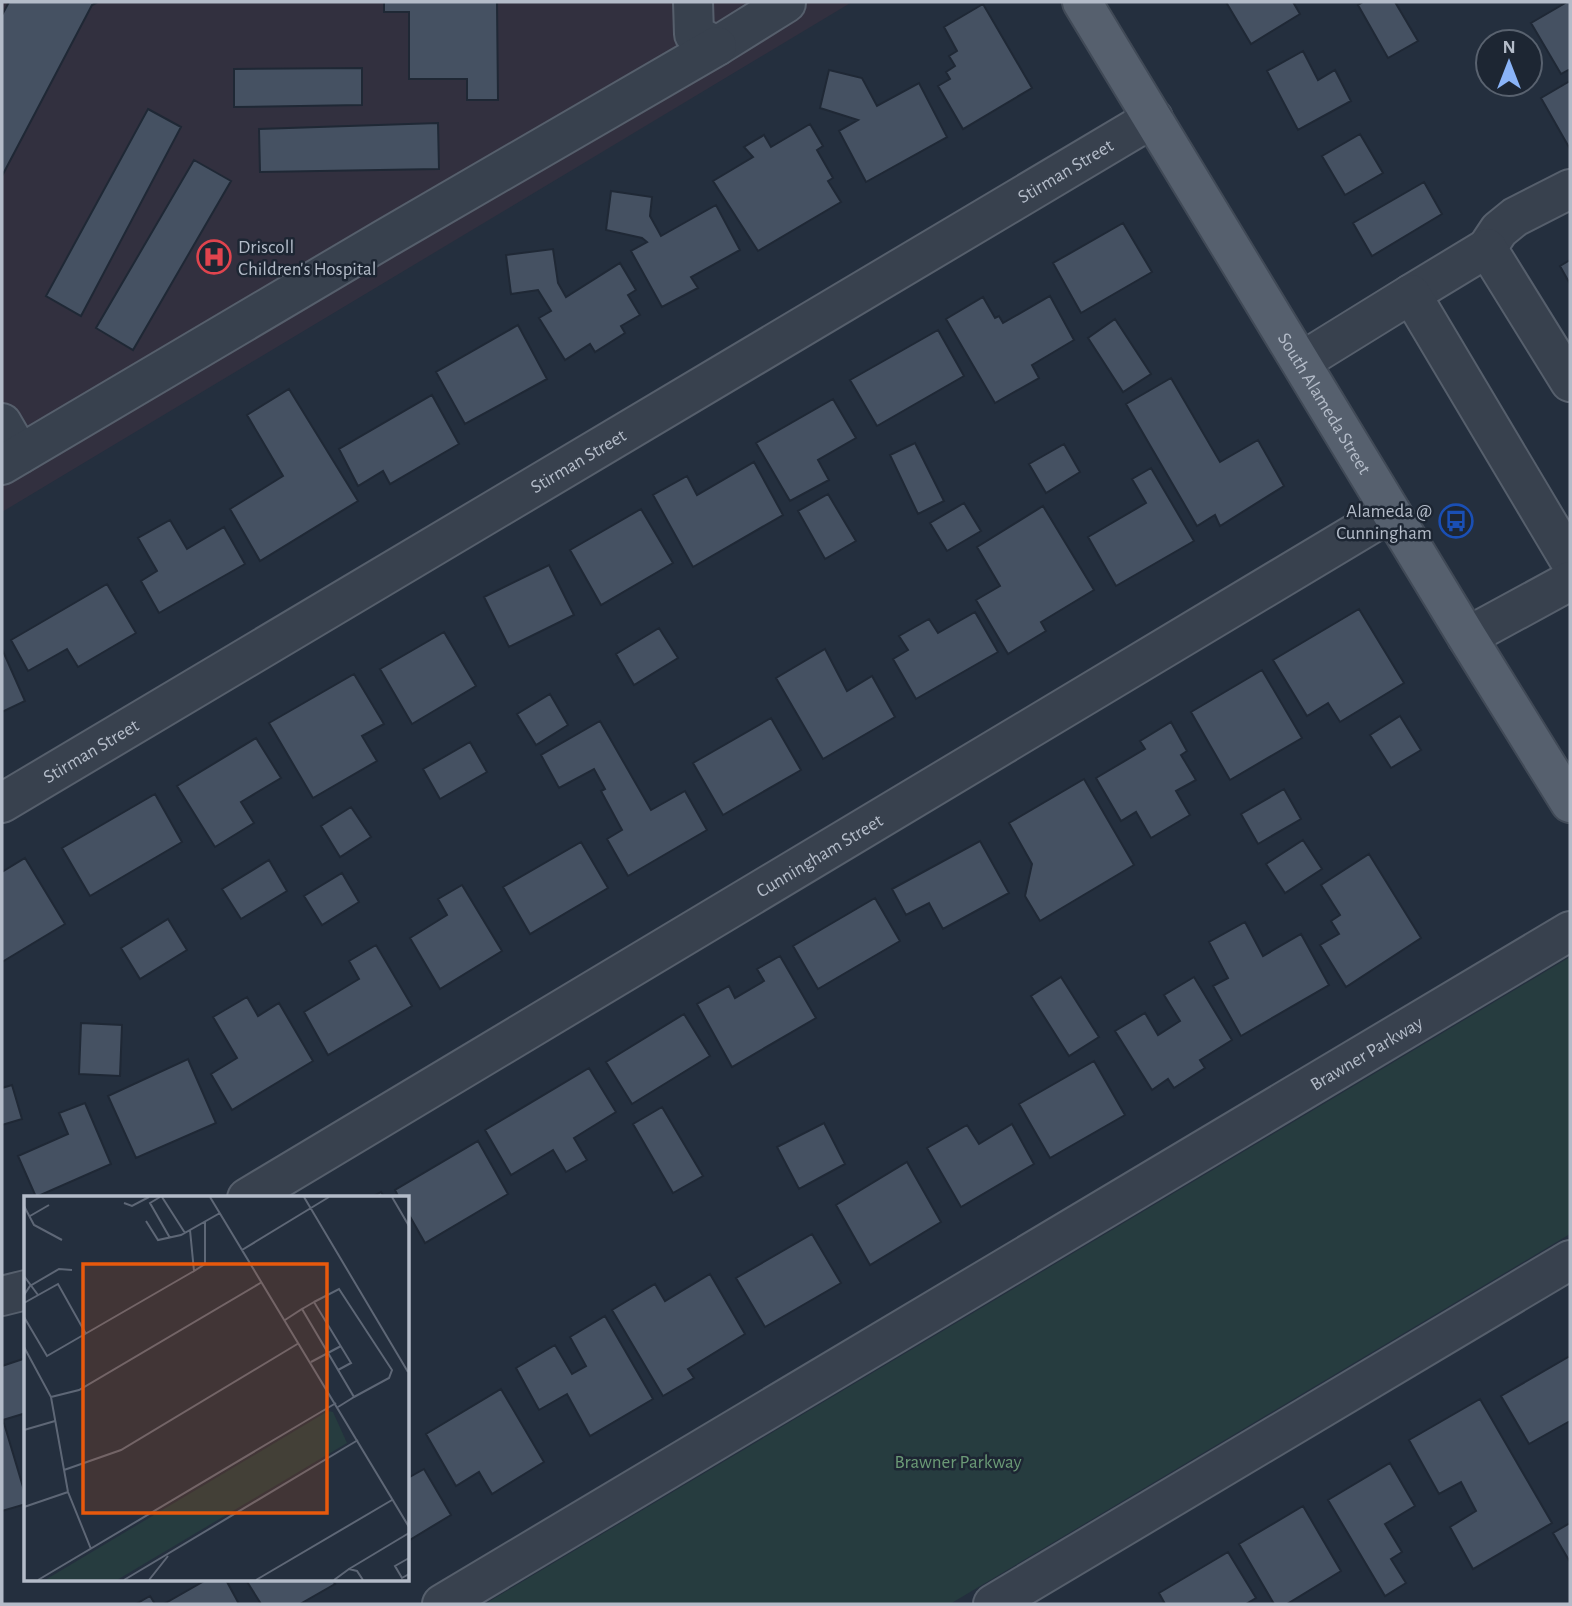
<svg xmlns="http://www.w3.org/2000/svg" width="1572" height="1606" viewBox="0 0 1572 1606" font-family="'Alegreya Sans',sans-serif">
<style>
.medical{fill:#32303f}
.green{fill:#263c3f}
.building{fill:#455162;stroke:#1f2835;stroke-width:2}
.lines{fill:none;stroke-linecap:round;stroke-linejoin:round}
.minor-casing{stroke:#565f6c;stroke-width:42}
.major-casing{stroke:#414a57;stroke-width:42}
.minor{stroke:#38414e;stroke-width:38}
.major{stroke:#56606e;stroke-width:38}
.labels{text-anchor:middle;stroke-width:5;stroke-linejoin:round;paint-order:stroke}
.street-label{font-size:19px;fill:#b4bcc9;stroke:#1d2633}
.poi-label{font-size:19px;fill:#b4bcc9;stroke:#1d2633;text-anchor:start}
.park-label{font-size:19px;fill:#6b9a76;stroke:#1d2633}
.inset-road{fill:none;stroke:#5e6776;stroke-width:2}
.view{fill:#e8590c;fill-opacity:0.15;stroke:#e8590c;stroke-width:3.5}
.inset-edge{fill:none;stroke:#b4bcc9;stroke-width:3.5}
</style>
<rect width="100%" height="100%" fill="#242f3e"/>
<path class="medical" d="M2 2H852L2 512Z"/>
<path class="green" d="M1570 957V1234L950 1604H485Z"/>
<path class="building" d="M9 2H98L92 5 2 176V15Z
M384 2H497L498 100H467V79H409V12H384Z
M1226 2H1293L1300 14 1251 44Z
M1363 2H1395L1418 41 1388 58 1358 5Z
M1567 2H1570V69L1561 74 1531 23Z
M983 4 1032 88 963 129 938 86 950 79 946 72 955 66 949 56 957 51 944 27Z
M1303 51 1318 80 1335 70 1351 101 1298 130 1267 71Z
M362 68V105L234 107V69Z
M829 70 862 78 877 106 919 83 947 137 866 182 839 131 858 120 820 108Z
M1570 81V149L1541 98Z
M148 109 181 127 81 316 46 296Z
M438 123 439 169 260 172 259 129Z
M810 124 823 146 817 150 833 178 828 181 841 202 758 251 713 181 753 157 744 147 764 135 771 147Z
M1360 134 1383 173 1345 195 1322 156Z
M194 160 231 181 133 350 96 328Z
M1424 182 1442 214 1372 256 1353 223Z
M611 191 652 197 650 216 661 236 716 205 740 250 691 277 698 288 662 307 631 251 647 242 642 238 606 230Z
M1123 223 1152 272 1081 313 1053 263Z
M553 249 558 283 566 297 620 263 636 290 628 295 640 315 621 326 625 333 595 352 590 344 565 360 539 318 551 311 538 290 511 294 506 255Z
M1570 260V284L1560 266Z
M1050 296 1074 340 1032 365 1039 378 995 403 946 319 983 297 995 318 999 316 1003 323Z
M1115 319 1151 374 1123 392 1088 338Z
M518 325 547 379 465 424 436 372Z
M938 330 964 376 877 426 850 380Z
M1171 378 1220 462 1258 440 1284 486 1220 526 1215 515 1197 526 1126 404Z
M289 389 358 501 260 561 230 509 283 476 247 415Z
M432 395 459 444 390 484 383 471 358 486 339 449Z
M833 399 856 438 818 460 829 480 790 501 756 443Z
M915 443 944 501 918 514 890 455Z
M1064 444 1080 472 1046 493 1029 464Z
M754 462 783 515 693 567 653 495 687 476 697 495Z
M1151 468 1194 541 1116 586 1088 537 1146 503 1132 479Z
M828 494 856 541 825 559 798 511Z
M964 503 981 531 947 551 930 523Z
M1043 506 1094 590 1041 622 1046 631 1008 654 976 600 1000 586 977 547Z
M641 509 673 563 601 605 570 550Z
M170 520 187 549 224 527 245 564 159 613 141 581 157 571 138 538Z
M549 565 574 615 509 647 484 597Z
M107 584 136 633 78 667 67 649 28 671 11 640Z
M1359 609 1404 683 1340 722 1328 703 1307 716 1273 660Z
M975 612 998 652 916 699 893 659 908 650 899 636 929 619 938 633Z
M659 628 678 658 634 685 616 654Z
M444 632 476 686 412 724 380 669Z
M2 649 25 701 2 712Z
M825 649 847 691 872 676 895 717 823 759 776 678Z
M1262 670 1302 738 1230 780 1191 712Z
M354 674 384 724 362 736 377 761 313 798 269 723Z
M550 694 568 725 536 745 517 714Z
M1400 716 1421 750 1391 768 1370 735Z
M771 718 801 770 723 815 693 763Z
M600 721 651 810 685 791 707 830 628 876 607 839 622 830 601 791 605 789 594 769 559 788 541 755Z
M1171 722 1187 751 1181 755 1196 780 1176 791 1190 815 1151 838 1136 812 1121 821 1096 778 1145 749 1140 741Z
M256 738 281 778 241 802 254 823 215 847 177 786Z
M470 742 487 772 440 799 423 769Z
M1084 779 1134 865 1040 921 1025 896 1032 864 1009 823Z
M1284 789 1301 819 1258 844 1241 814Z
M155 794 182 842 90 896 62 848Z
M351 807 371 837 340 857 321 826Z
M1303 840 1322 869 1285 893 1266 864Z
M980 841 1009 893 943 929 929 903 906 915 892 889Z
M581 842 608 888 530 934 503 887Z
M1369 854 1421 938 1346 987 1320 945 1339 934 1331 921 1340 915 1321 885Z
M25 858 65 924 2 962V872Z
M269 860 287 891 241 919 222 889Z
M342 873 359 902 322 925 304 896Z
M462 885 502 951 440 989 410 938 447 915 438 899Z
M875 898 900 941 818 989 793 946Z
M168 919 187 950 140 979 121 948Z
M1245 922 1263 956 1301 934 1329 985 1241 1036 1213 986 1228 978 1209 942Z
M376 945 412 1006 328 1055 304 1012 359 979 349 961Z
M780 956 816 1018 732 1067 697 1004 729 986 735 998 764 981 757 969Z
M1061 977 1099 1037 1069 1056 1031 996Z
M1194 977 1232 1040 1200 1060 1205 1068 1174 1088 1168 1079 1152 1090 1115 1031 1145 1013 1158 1035 1180 1021 1164 995Z
M247 997 258 1016 279 1003 313 1061 232 1110 211 1074 237 1058 213 1017Z
M684 1014 710 1056 632 1104 606 1062Z
M81 1023 122 1025 120 1076 79 1074Z
M188 1059 216 1123 136 1158 108 1096Z
M1094 1061 1125 1115 1050 1158 1019 1104Z
M589 1068 616 1112 574 1138 587 1160 566 1172 553 1150 511 1175 485 1130Z
M12 1085 22 1119 2 1125V1088Z
M85 1103 111 1164 36 1197 18 1156 68 1134 59 1113Z
M662 1107 703 1176 673 1193 633 1124Z
M824 1123 845 1164 799 1189 777 1147Z
M1012 1124 1034 1164 961 1207 927 1148 967 1125 979 1144Z
M478 1141 508 1194 425 1243 408 1213V1198H399L395 1190Z
M907 1162 941 1222 870 1265 836 1205Z
M381 1192 385 1198H370Z
M812 1234 841 1283 765 1327 736 1278Z
M710 1274 745 1334 688 1369 694 1378 663 1396 612 1310 655 1284 665 1301Z
M605 1316 653 1399 590 1436 567 1394 539 1410 516 1368 555 1345 572 1374 586 1366 570 1337Z
M1570 1356V1421L1529 1444 1501 1396Z
M26 1358V1413L3 1420 26 1497V1504L2 1511V1366Z
M501 1389 544 1462 492 1494 479 1472 456 1486 426 1434Z
M1480 1399 1552 1523 1473 1569 1450 1527 1476 1511 1461 1482 1439 1494 1409 1440Z
M1390 1463 1415 1506 1385 1524 1402 1552 1391 1559 1406 1583 1385 1596 1328 1500Z
M424 1469 451 1515 408 1541V1478Z
M1303 1506 1341 1571 1287 1604H1274L1239 1544Z
M1570 1523V1562L1553 1533Z
M1228 1552 1256 1598 1246 1604H1165L1159 1593Z
M206 1580H226L239 1604H164Z
M246 1580H332L335 1584 300 1604H261Z
M150 1596 155 1604H136Z"/>
<g class="lines">
<defs>
<g id="minor">
<path d="M693 2 694 34 717 46 786 3V2"/>
<path d="M1487 248 1499 230 1515 217 1570 189"/>
<path d="M1411 294 1487 248 1570 382"/>
<path d="M1301 362 1411 294 1570 561"/>
<path d="M2 423 20 454"/>
<path d="M2 465 386 238 717 46"/>
<path d="M1467 637 1570 581"/>
<path id="s1" d="M2 803 1153 118"/>
<path id="s2" d="M247 1198 1391 512"/>
<path d="M2 1296 26 1290"/>
<path id="s3" d="M442 1604 1570 931"/>
<path d="M993 1604 1570 1260"/>
</g>
<g id="major">
<path id="s4" d="M1082 2 1467 637 1570 803"/>
</g>
</defs>
<use href="#minor" class="minor-casing"/>
<use href="#major" class="major-casing"/>
<use href="#minor" class="minor"/>
<use href="#major" class="major"/>
</g>
<defs>
<symbol id="hospital-ring" viewBox="-11 -11 22 22"><circle r="9.5" fill="#1d2633" stroke="#e0444e" stroke-width="1.5"/><path d="M-5-5h3v3.5h4V-5h3V5h-3V1.5h-4V5h-3Z" fill="#e0444e"/></symbol>
<symbol id="bus-ring" viewBox="-11 -11 22 22"><circle r="9.5" fill="#1d2633" stroke="#1a4fb4" stroke-width="1.5"/><path d="M-5-6H5V4H4V6H2V4H-2V6H-4V4H-5ZM-3.5-4V0h7V-4ZM-3.5 1.2v1.5H-2V1.2ZM2 1.2v1.5H3.5V1.2Z" fill="#1a4fb4"/></symbol>
</defs>
<g fill-rule="evenodd">
<use href="#hospital-ring" x="195" y="238" width="38" height="38"/>
<use href="#bus-ring" x="1437" y="502" width="38" height="38"/>
</g>
<g class="labels">
<g class="street-label">
<text dy="7" stroke="none"><textPath href="#s1" startOffset="1237">Stirman Street</textPath></text>
<text dy="7" stroke="none"><textPath href="#s4" startOffset="469">South Alameda Street</textPath></text>
<text dy="7" stroke="none"><textPath href="#s1" startOffset="670">Stirman Street</textPath></text>
<text dy="7" stroke="none"><textPath href="#s1" startOffset="103">Stirman Street</textPath></text>
<text dy="7" stroke="none"><textPath href="#s2" startOffset="667">Cunningham Street</textPath></text>
<text dy="7" stroke="none"><textPath href="#s3" startOffset="1076">Brawner Parkway</textPath></text>
</g>
<g class="poi-label">
<text x="238" y="253">Driscoll<tspan x="238" dy="22">Children's Hospital</tspan></text>
<text x="1432" y="517" text-anchor="end">Alameda @<tspan x="1432" dy="22">Cunningham</tspan></text>
</g>
<g class="park-label">
<text x="958" y="1468">Brawner Parkway</text>
</g>
</g>
<g transform="translate(24 1196)">
<rect width="385" height="385" fill="#242f3e"/>
<path d="M304 215 309 216 323 247 93 384H21Z" fill="#263c3f"/>
<path class="inset-road" d="M136 1 126 7 146 42M138 1 161 37M186 1 385 331M280 1 384 176M368 1 385 30M100 7 108 10 125 1M0 10 10 29 38 44M6 20 25 9M122 25 134 44 157 39 196 17M166 34 170 75 181 68V26M218 54 305 1M0 80 14 99M0 99 6 90 35 73 48 74M290 106 315 93 368 174 365 182 330 201M0 107 34 88 62 138M278 113 290 106 327 167 314 174M0 121 23 160 170 75M261 124 278 113 330 201 314 211M0 151 27 201 44 296 67 353M287 166 317 150M27 201 55 194 238 86M0 234 31 225M40 274 97 254 275 147M0 311 44 296M385 362 371 370 378 382 385 378M325 373 385 337M14 384 312 207M100 384 334 244M125 384 144 360M232 384 368 304M310 384 325 373 333 375 339 384"/>
<path class="view" d="M59 68H303V317H59Z"/>
<rect width="385" height="385" class="inset-edge"/>
</g>
<rect width="1572" height="1606" fill="none" stroke="#b4bcc9" stroke-width="7"/>
<g transform="translate(1509 63)"><circle r="33" fill="#1d2633" stroke="#59626f" stroke-width="2"/>
<path d="M0-5L12 26L0 18L-12 26Z" fill="#8ab4f8"/>
<text y="-10" font-size="19" font-weight="bold" text-anchor="middle" fill="#b4bcc9">N</text>
</g>
</svg>
